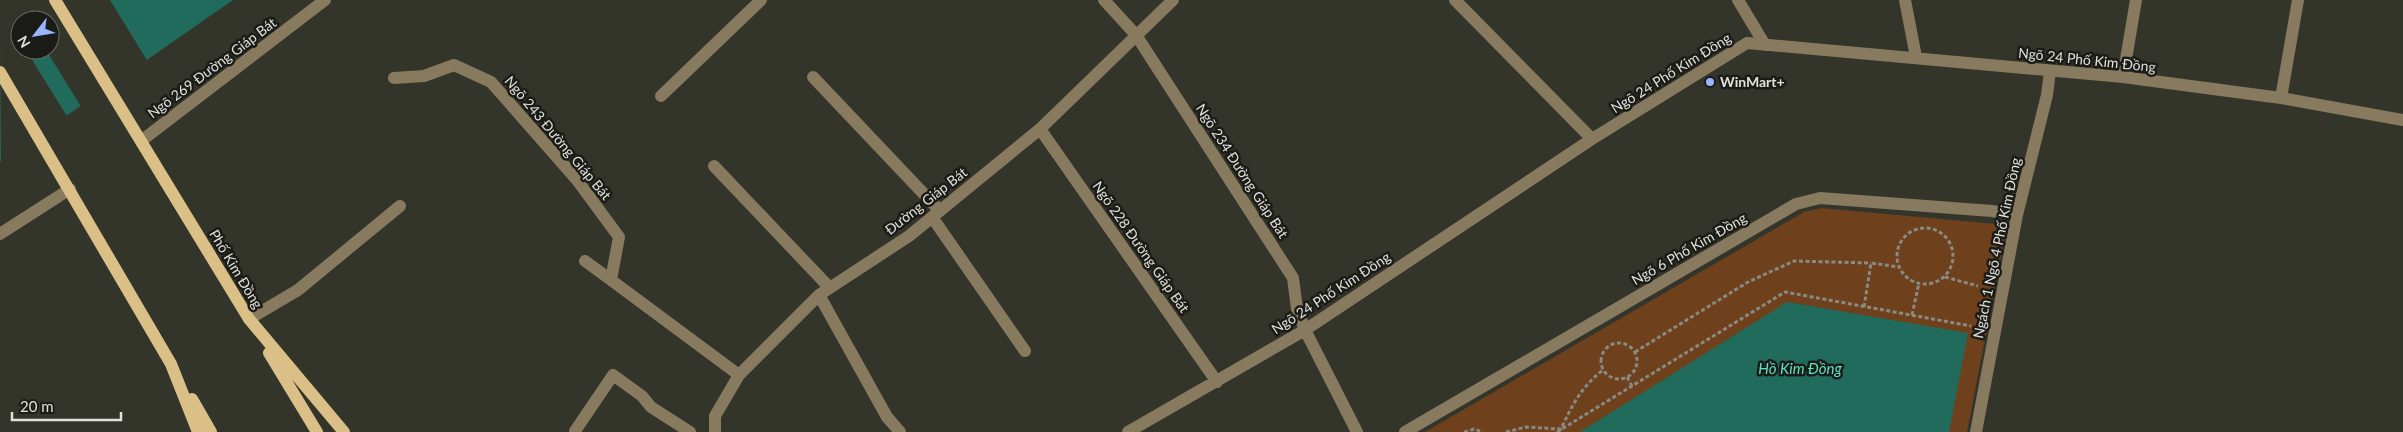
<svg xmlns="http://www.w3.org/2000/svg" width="2403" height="432" viewBox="0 0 2403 432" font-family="Lato,sans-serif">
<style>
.green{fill:#6f401c}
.water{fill:#216b5c}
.pier{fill:#33352a}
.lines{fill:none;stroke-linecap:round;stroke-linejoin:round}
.path{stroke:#898a82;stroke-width:3;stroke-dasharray:4 2.5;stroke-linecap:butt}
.minor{stroke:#877a5e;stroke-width:12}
.major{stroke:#dac086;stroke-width:12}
.poi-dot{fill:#98b5fd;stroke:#1b1c17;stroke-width:2}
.labels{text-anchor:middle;stroke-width:5;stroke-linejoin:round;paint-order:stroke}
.street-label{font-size:14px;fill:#e0e1db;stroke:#1b1c17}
.poi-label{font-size:14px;font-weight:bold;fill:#e0e1db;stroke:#1b1c17;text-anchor:start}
.water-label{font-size:15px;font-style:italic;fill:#5be2c5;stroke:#1b1c17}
</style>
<rect width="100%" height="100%" fill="#33352a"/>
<path class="green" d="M1821 208 2007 225 1967 432H1425L1804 212Z"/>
<path class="water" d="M65 0H233L0 162V44L20 30V50H50V20Z
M1787 302 1968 333 1949 432H1580Z"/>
<path class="pier" d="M60 0H110L148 62 82 108 46 50H50V20H32Z
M14 31 20 40V50H26L68 118 1 164 0 41Z"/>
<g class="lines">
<path class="path" d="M1897 256a28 28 0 1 1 56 0a28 28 0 1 1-56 0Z
M1945 277 1978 286
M1864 307 1871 263 1899 267
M1912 315 1919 283
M1601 361a18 18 0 1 1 36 0a18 18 0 1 1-36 0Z
M1635 352 1748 282 1794 261 1871 263
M1627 377 1632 386
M1464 432 1474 429 1483 432
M1506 432 1526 427 1561 429C1572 405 1582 386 1603 370
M1557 432 1785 292 1971 326"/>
<path class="minor" d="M1104 0 1136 35 1293 278 1297 309 1305 330 1357 432
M1455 0 1592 139
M1738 0 1765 45
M1905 0 1916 57
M813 77 940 211
M2123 77 2136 0
M394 78 424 76 454 65 491 82 577 180 619 237 611 280 739 375
M661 96 761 0
M2281 98 2298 0
M1040 129 1217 382
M141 141 325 0
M714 166 829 287
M932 217 1025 351
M0 234 70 189
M585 261 611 280
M819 295 887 417 900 432
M249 319 298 290 400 206
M575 431 613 375 642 396 651 407 690 432
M715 432V416L739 375 819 295 909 236 1040 129 1173 0
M1128 432 1305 330 1592 139 1747 43 2123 77 2281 98 2403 120
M1405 432 1796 204 1820 198 1992 211 2017 215
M1976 432 2017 215 2047 95 2050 71"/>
<path class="major" d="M55 0 249 319 344 432
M0 72 171 364 198 432
M269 353 317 432
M192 399 211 432"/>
</g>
<circle class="poi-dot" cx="1710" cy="82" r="5"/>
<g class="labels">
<g class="street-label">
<text transform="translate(2087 60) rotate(6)" y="5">Ngõ 24 Phố Kim Đồng</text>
<text transform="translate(212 68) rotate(-37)" y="5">Ngõ 269 Đường Giáp Bát</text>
<text transform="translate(1671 73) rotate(-32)" y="5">Ngõ 24 Phố Kim Đồng</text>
<text transform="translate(558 138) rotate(50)" y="5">Ngõ 243 Đường Giáp Bát</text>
<text transform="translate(1242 171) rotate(57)" y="5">Ngõ 234 Đường Giáp Bát</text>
<text transform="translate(926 201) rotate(-38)" y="5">Đường Giáp Bát</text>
<text transform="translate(1141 247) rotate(55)" y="5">Ngõ 228 Đường Giáp Bát</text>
<text transform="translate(1997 248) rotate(-78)" y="5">Ngách 1 Ngõ 4 Phố Kim Đồng</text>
<text transform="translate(1689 249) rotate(-30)" y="5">Ngõ 6 Phố Kim Đồng</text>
<text transform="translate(236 269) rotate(59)" y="5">Phố Kim Đồng</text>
<text transform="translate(1331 293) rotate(-33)" y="5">Ngõ 24 Phố Kim Đồng</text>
</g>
<g class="poi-label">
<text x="1720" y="87">WinMart+</text>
</g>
<g class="water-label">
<text x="1800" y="374">Hồ Kim Đồng</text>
</g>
</g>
<g transform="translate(35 35) rotate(239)"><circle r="24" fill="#1b1c17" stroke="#6a6b65"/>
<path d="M0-4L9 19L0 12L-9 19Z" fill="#98b5fd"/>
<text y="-8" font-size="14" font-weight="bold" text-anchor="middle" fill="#e0e1db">N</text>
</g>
<path d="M12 412v8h109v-8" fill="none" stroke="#e0e1db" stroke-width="2.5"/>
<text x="20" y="412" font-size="15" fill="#e0e1db" stroke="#1b1c17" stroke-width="4" paint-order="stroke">20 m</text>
</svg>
